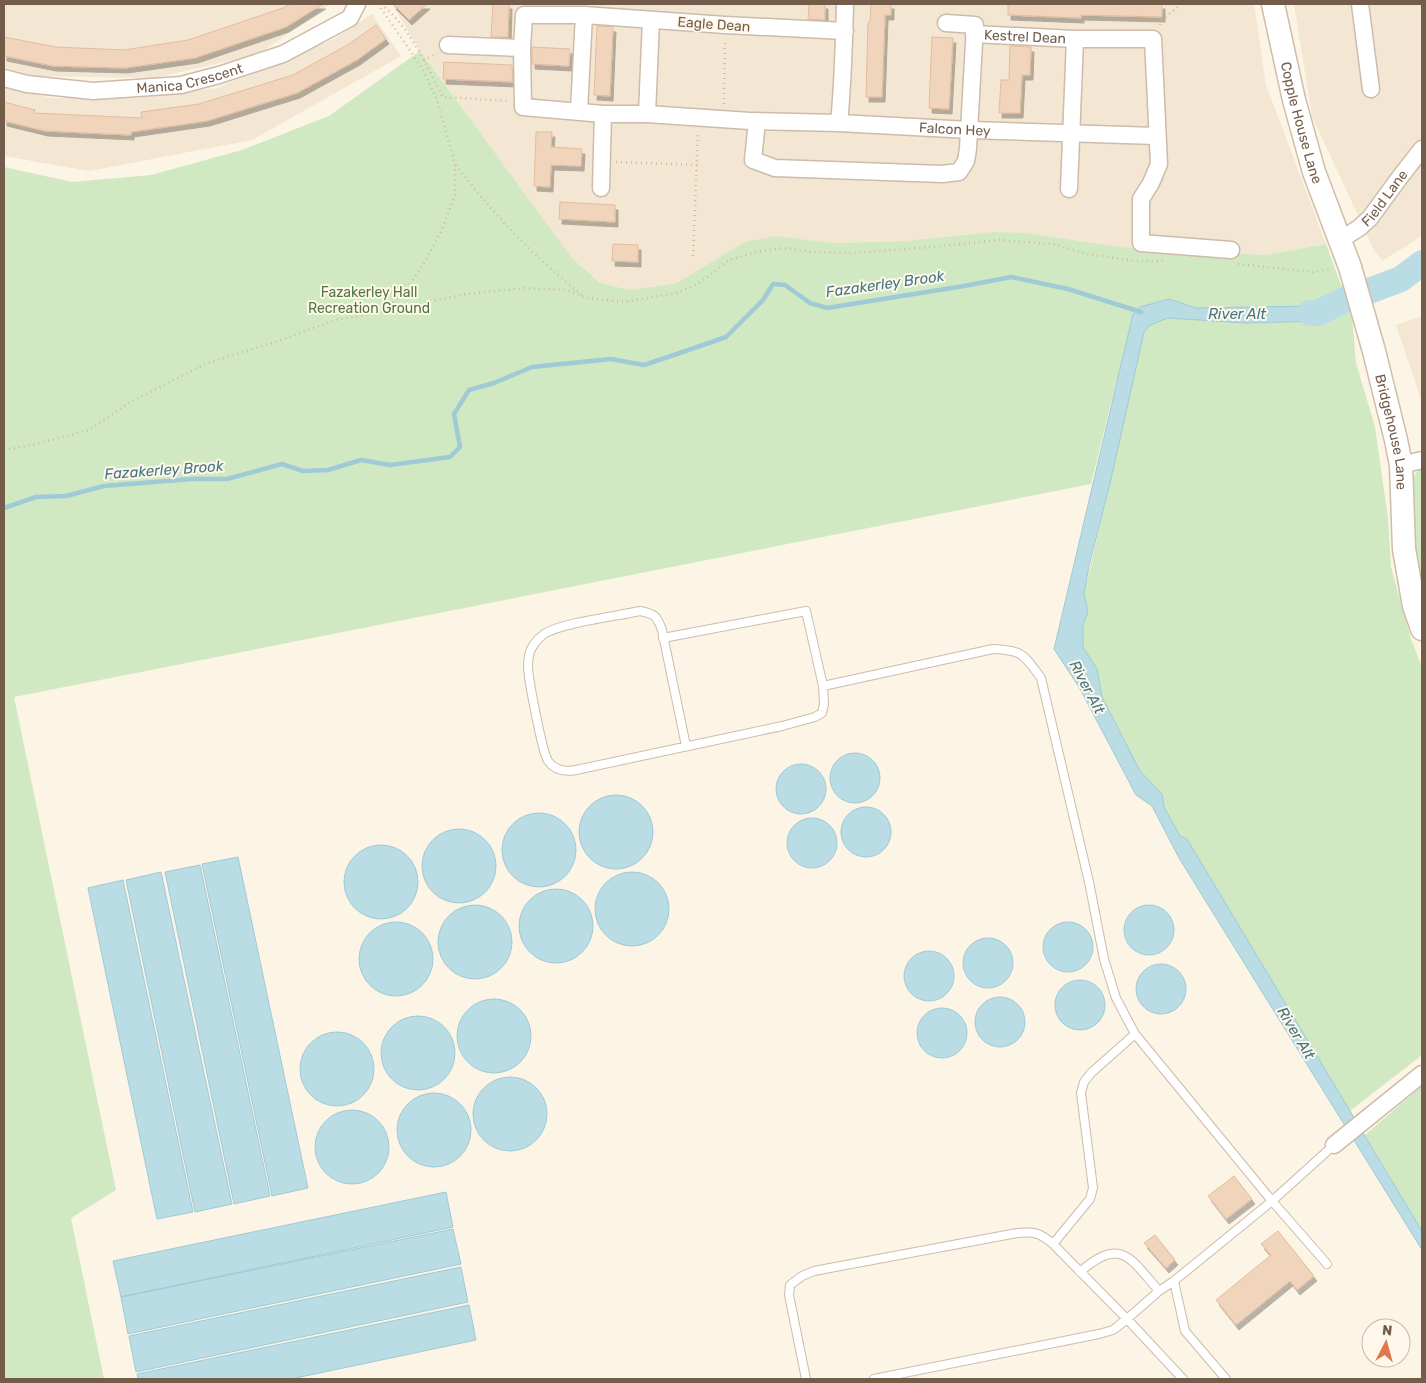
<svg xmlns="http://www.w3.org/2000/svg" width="1426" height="1383" viewBox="0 0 1426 1383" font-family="Rubik,sans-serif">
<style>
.residential{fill:#f3e6d2}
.green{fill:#d0e9c3}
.water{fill:#b9dce5;stroke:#9fcad6}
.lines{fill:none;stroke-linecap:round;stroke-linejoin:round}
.stream{stroke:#9fcad6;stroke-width:4.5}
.river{stroke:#b9dce5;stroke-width:26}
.building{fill:#f1d4bc;stroke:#e3bc9d;filter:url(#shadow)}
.lane-casing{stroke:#cdbcab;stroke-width:10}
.street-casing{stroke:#cdbcab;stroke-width:19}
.secondary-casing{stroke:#d0bda8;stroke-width:25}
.path{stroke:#d5b89f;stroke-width:2.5;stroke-dasharray:1 4;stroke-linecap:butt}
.lane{stroke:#fff;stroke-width:8}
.street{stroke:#fff;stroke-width:16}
.secondary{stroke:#fff;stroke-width:22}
.labels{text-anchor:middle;stroke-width:4;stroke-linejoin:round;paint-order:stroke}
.street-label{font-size:14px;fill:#745c4a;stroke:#fff8ea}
.park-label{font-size:14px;fill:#4f7942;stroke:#fff8ea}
.water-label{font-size:15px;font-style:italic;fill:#447786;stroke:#fff8ea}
</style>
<defs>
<filter id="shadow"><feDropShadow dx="3" dy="5" stdDeviation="0" flood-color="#0004"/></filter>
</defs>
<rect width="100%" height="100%" fill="#fcf4e4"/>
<path class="residential" d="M4 4H330L259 54 154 78 33 76 4 67Z
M392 4H1254L1266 85 1326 244 1266 255 1120 247 1027 233 993 232 905 241 833 243 776 236 677 283 630 290 600 283 572 258 420 51Z
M1294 4H1422V236L1382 261 1374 250 1312 116Z
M372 14 401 56 252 140 89 171 4 156V86L51 98H135L217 88 334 39Z
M1422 316V402L1396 325Z"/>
<path class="green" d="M420 51 572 258 600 283 630 290 677 283 745 242 776 236 833 243 905 241 993 232 1027 233 1120 247 1266 255 1326 244 1352 315 1356 363 1375 427 1388 518 1391 567 1411 639 1422 667V1055L1350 1111 1187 839 1180 836 1164 807 1162 794 1140 771 1102 697 1097 669 1083 647V624L1088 612 1084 594 1132 385 1116 383 1091 484 14 697 116 1190 71 1218 104 1379H4V167L72 182 151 175 242 150 329 116Z
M1422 467V592C1416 570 1399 478 1422 467Z
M1422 1086V1231L1365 1135Z"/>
<path class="water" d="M1341 296 1345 309 1321 321 1245 323 1168 318 1150 325 1144 332 1111 479 1089 566 1084 594 1088 612 1083 624V647L1097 669 1102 697 1140 771 1162 794 1164 807 1180 836 1187 839 1422 1231V1250L1179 858 1152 806 1136 795 1079 687 1054 649 1133 314 1140 307 1169 299 1196 308 1317 306Z
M830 778a25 25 0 1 1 50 0a25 25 0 1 1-50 0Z
M776 789a25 25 0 1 1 50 0a25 25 0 1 1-50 0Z
M579 832a37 37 0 1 1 74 0a37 37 0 1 1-74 0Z
M841 832a25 25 0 1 1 50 0a25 25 0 1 1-50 0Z
M502 850a37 37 0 1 1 74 0a37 37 0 1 1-74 0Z
M787 843a25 25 0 1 1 50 0a25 25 0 1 1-50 0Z
M422 866a37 37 0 1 1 74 0a37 37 0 1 1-74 0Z
M344 882a37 37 0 1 1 74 0a37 37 0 1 1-74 0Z
M238 857 308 1188 272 1196 202 864Z
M200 865 270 1196 234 1204 165 872Z
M595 909a37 37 0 1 1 74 0a37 37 0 1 1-74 0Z
M161 872 232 1204 195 1212 126 880Z
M123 880 193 1212 157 1219 88 888Z
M519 926a37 37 0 1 1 74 0a37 37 0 1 1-74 0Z
M438 942a37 37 0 1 1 74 0a37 37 0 1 1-74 0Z
M1124 930a25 25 0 1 1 50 0a25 25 0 1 1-50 0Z
M359 959a37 37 0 1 1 74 0a37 37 0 1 1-74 0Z
M1043 947a25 25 0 1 1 50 0a25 25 0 1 1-50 0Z
M963 963a25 25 0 1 1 50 0a25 25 0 1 1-50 0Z
M904 976a25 25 0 1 1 50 0a25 25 0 1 1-50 0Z
M1136 989a25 25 0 1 1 50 0a25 25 0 1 1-50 0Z
M1055 1005a25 25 0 1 1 50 0a25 25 0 1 1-50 0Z
M975 1022a25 25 0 1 1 50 0a25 25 0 1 1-50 0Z
M457 1036a37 37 0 1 1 74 0a37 37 0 1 1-74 0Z
M917 1033a25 25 0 1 1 50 0a25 25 0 1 1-50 0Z
M381 1053a37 37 0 1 1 74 0a37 37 0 1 1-74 0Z
M300 1069a37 37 0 1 1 74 0a37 37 0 1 1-74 0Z
M473 1114a37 37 0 1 1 74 0a37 37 0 1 1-74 0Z
M397 1130a37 37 0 1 1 74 0a37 37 0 1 1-74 0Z
M315 1147a37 37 0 1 1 74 0a37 37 0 1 1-74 0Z
M446 1192 453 1227 121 1297 113 1261Z
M453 1229 461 1264 128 1334 121 1297Z
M461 1267 468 1302 136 1372 129 1336Z
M469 1305 476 1340 291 1379H138L137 1374Z"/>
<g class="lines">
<path class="stream" d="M4 508 36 497 66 496 104 486 192 479H227L282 464 303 471 328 470 361 460 390 465 450 457 460 447 454 414 469 390 494 383 532 367 611 359 644 365 677 354 726 337 763 300 773 284 785 285 810 303 827 308 964 286 1011 277 1068 289 1141 312"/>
<path class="river" d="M1310 313H1318L1342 301 1401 279 1422 263"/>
</g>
<path class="building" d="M290 4H323L286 27 195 58 125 68 53 66 4 56V37L56 47 124 50 188 40 283 8Z
M393 4H427L409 20Z
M493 4H509L508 37H491Z
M809 4H825V20L808 19Z
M871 4H891V15H885L882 97H866L868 22H870Z
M1008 4H1162V17L1081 15V18L1008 15Z
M376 25 386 39 357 60 297 93 207 121 131 132V135L45 131 4 121V102L35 110 34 113 142 118 141 112 199 104 293 75 349 44Z
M597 26 613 27 610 96 594 95Z
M932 37 953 38 949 109 929 108Z
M1010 46 1031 47 1030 75H1022L1020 113H999L1001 80H1009Z
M532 47 570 49 569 66 532 64Z
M444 62 512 65 513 82 443 79Z
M536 132H552L551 147 582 149 581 166 551 165 550 187 534 186Z
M560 202 615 205V222L559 219Z
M613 244 638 245V262L612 261Z
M1234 1176 1252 1199 1226 1219 1208 1196Z
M1278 1231 1314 1276 1297 1290 1290 1281 1236 1325 1216 1300 1271 1255 1261 1244Z
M1155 1235 1175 1260 1166 1268 1144 1243Z"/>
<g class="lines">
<defs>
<path id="lane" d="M663 638 806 611 823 686
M686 746 662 630C657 616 655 614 640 611 618 616 560 623 544 634 537 639 530 648 529 656 528 660 528 664 528 668 529 682 542 751 548 761 555 771 565 772 576 770L782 726 815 717 822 713 824 704 823 686 993 649C1023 650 1024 655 1041 678L1089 882 1104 959 1116 998 1135 1034
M1327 1264 1272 1201 1135 1034 1091 1073 1084 1082 1081 1093 1093 1188 1090 1199 1053 1244 1127 1319 1159 1291 1174 1281 1272 1201 1334 1145
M1080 1272C1121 1236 1130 1258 1159 1291
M1174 1281 1185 1331 1226 1379
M806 1379 789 1295 790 1285 802 1276 814 1271 1017 1233C1034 1231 1040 1233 1053 1244
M874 1379 1099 1334 1113 1330 1127 1319 1183 1379"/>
<g id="street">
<path d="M1360 4 1371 89"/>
<path d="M845 31 725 25 584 15H524L522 48 523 107 603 114H647L750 121 839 123C843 84 844 43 845 4"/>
<path id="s1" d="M974 34 1075 39H1153L1159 164 1151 183 1141 199V243L1231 250"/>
<path d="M448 45 522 48"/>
<path id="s2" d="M4 78 27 84 93 91 181 85 219 75 283 54 350 18 357 4"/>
<path d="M579 111 584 15"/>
<path d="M647 114 651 20"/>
<path d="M757 121 753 160 775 168 942 174 959 172 966 161 968 149 975 25 946 23"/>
<path id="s3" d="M839 123 970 130 1156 136"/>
<path d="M601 188 603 114"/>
<path d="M1069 189 1075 39"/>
<path id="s4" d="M1340 240 1359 228 1370 218 1400 177 1422 149"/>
<path d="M1401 465 1422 460"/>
<path d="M1334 1145 1422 1074"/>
</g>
<g id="secondary">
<path id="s5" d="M1273 4 1294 100 1314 172 1350 267 1374 351 1396 440 1401 465 1404 549 1414 606 1422 629"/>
</g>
</defs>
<use href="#lane" class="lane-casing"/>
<use href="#street" class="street-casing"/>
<use href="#secondary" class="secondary-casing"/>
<path class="path" d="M378 4 422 68 437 100 455 164V196L442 229 429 254 408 288 384 311
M381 4C410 27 426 65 443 97L509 101
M1160 25 1161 21 1181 4
M424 61 437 53
M724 104 725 39
M616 162 697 165
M456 165C491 212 536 259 582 295
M693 256 698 132
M1238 264 1313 272 1332 269
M4 450 32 445 89 430 129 403 205 364 284 339 335 320 382 312 466 294 524 288 567 290 587 298 624 302 677 293 701 282 729 260 756 252 783 248 815 252 854 253 933 247 999 240 1052 244 1088 254 1134 261H1163"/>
<use href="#lane" class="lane"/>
<use href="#street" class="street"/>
<use href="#secondary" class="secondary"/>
</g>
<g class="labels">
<g class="street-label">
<text transform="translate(714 24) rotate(4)" y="5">Eagle Dean</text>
<text dy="5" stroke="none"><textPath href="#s1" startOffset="51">Kestrel Dean</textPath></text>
<text dy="5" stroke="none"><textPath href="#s2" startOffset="188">Manica Crescent</textPath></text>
<text dy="5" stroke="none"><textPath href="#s5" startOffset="122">Copple House Lane</textPath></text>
<text dy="5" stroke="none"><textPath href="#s3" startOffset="116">Falcon Hey</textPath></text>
<text dy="5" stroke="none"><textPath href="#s4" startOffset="62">Field Lane</textPath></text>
<text dy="5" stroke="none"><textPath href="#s5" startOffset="445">Bridgehouse Lane</textPath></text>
</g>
<g class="park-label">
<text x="369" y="297">Fazakerley Hall<tspan x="369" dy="16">Recreation Ground</tspan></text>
</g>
<g class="water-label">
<text transform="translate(885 284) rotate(-8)" y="5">Fazakerley Brook</text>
<text x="1237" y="319">River Alt</text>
<text transform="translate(164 470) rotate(-4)" y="5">Fazakerley Brook</text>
<text transform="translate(1087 687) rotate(62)" y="5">River Alt</text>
<text transform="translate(1296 1033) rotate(59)" y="5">River Alt</text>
</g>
</g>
<rect width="1426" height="1383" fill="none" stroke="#745c4a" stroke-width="10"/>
<g transform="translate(1386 1343) rotate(6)"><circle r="24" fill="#fff8ea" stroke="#c7baaa"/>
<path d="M0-4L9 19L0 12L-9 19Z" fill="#e3774b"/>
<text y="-8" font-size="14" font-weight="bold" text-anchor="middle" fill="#745c4a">N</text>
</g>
</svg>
